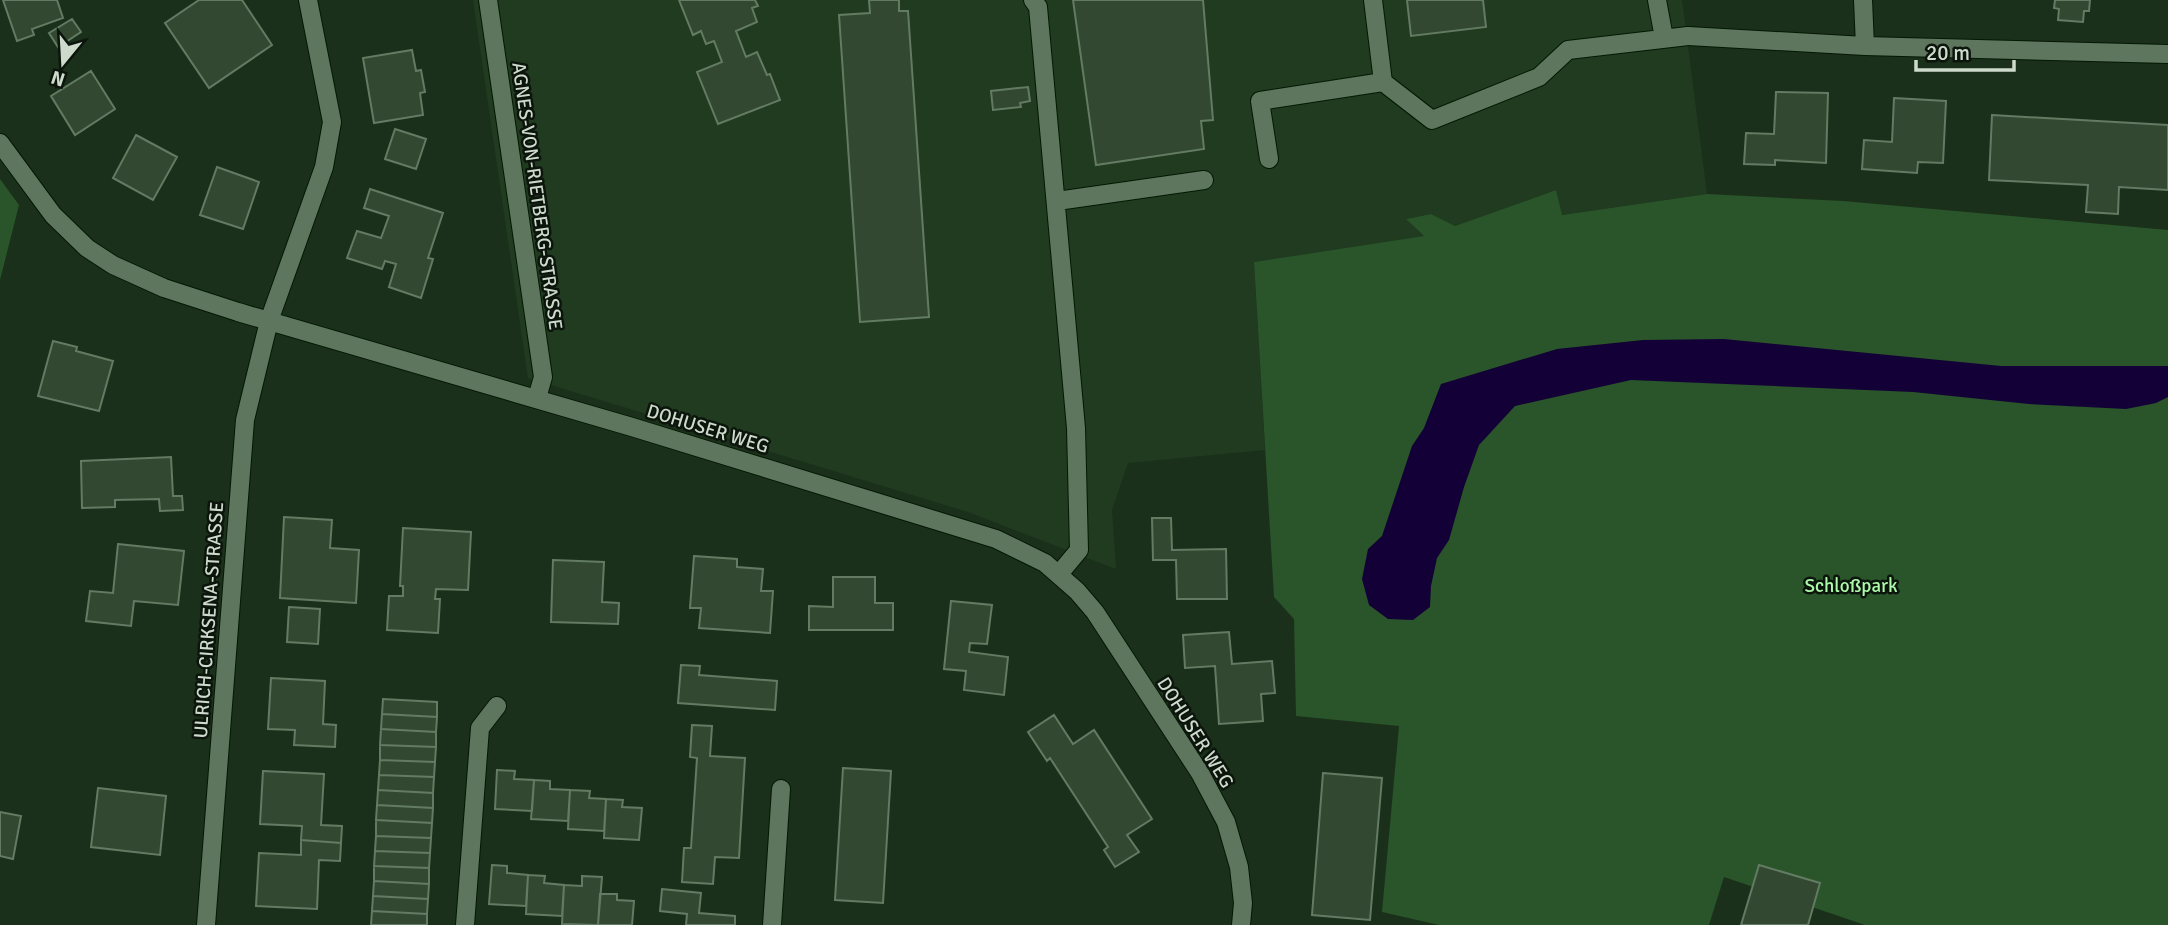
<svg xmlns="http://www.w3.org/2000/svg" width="2168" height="925" viewBox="0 0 2168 925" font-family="Signika,sans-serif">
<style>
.built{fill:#203b20}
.green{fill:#2a542a}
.water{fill:#130036}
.building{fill:#324831;stroke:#637b62;stroke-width:2}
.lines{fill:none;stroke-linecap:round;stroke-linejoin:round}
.service-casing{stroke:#041804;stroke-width:20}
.minor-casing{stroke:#041804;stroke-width:20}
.service{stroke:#5e765d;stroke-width:18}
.minor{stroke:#5e765d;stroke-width:18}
.labels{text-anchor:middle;stroke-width:5;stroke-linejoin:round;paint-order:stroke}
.street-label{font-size:19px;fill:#cddacc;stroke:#0c150c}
.park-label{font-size:19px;fill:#adfaaa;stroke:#0c150c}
</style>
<rect width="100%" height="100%" fill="#1b301a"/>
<path class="built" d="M473 0H1682L1707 194 1561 215 1556 190 1455 226 1431 214 1406 219 1425 236 1254 262 1265 450 1128 463 1112 510 1116 569 968 512 528 378Z"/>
<path class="green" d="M0 179 19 205 0 280Z
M1556 190 1562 215 1707 194 1843 201 2168 230V925H1865L1724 877 1709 925H1439L1382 912 1399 726 1296 716 1294 619 1274 597 1254 262 1424 236 1406 219 1431 214 1455 226Z"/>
<path class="water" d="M1724 339 2001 366H2168V397L2156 403 2126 409 2029 404 1913 392 1631 380 1515 406 1479 445 1464 487 1449 540 1437 558 1431 586 1430 607 1413 620 1388 619 1369 605 1362 579 1368 549 1382 536 1412 446 1424 428 1441 384 1557 349 1643 340Z"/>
<path class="building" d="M3 0H57L63 18 32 29 34 35 17 41Z
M199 0H242L272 45 209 88 165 23Z
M679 0H755L758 6 752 8 757 22 736 31 746 57 757 52 767 75 770 74 780 100 718 124 697 72 722 62 714 41 706 44 701 31 693 35Z
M869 0H899V11H908L929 317 860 322 839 15 870 13Z
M1073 0H1203L1213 120 1201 121 1204 149 1096 165Z
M1407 0H1483L1486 27 1411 36Z
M2055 0H2090L2089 11H2084L2083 22 2058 20 2059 9 2054 8Z
M72 19 81 32 58 47 49 33Z
M412 50 416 71 421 70 425 92 420 93 423 115 374 123 363 58Z
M91 71 115 109 75 135 51 96Z
M1028 87 1030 101 1020 103 1021 107 993 110 991 91Z
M1776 92 1828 93 1826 163 1775 160V165L1744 164 1746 133 1774 134Z
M1894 98 1946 101 1943 163 1918 162 1917 173 1862 169 1864 140 1892 142Z
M1992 115 2168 125V190L2119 187 2118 214 2086 212 2088 185 1989 180Z
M395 129 426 139 416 169 385 159Z
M136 135 177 157 153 200 113 178Z
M217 167 259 182 243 229 200 215Z
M370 189 443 213 428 258 433 259 421 298 389 287 396 264 385 261 382 269 347 258 357 231 381 238 389 216 364 208Z
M53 341 77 347 76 351 113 361 99 411 38 396Z
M171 457 173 496H182L183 510 160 511 159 499 115 500V507L82 508 81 461Z
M284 517 332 520 330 548 359 550 356 603 280 598Z
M1152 518H1171L1172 550 1226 549 1227 599H1177L1176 560H1153Z
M403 528 471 532 468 590 436 589 435 599H440L438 633 387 630 389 596H403V586H400Z
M118 544 184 551 178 605 134 601 131 626 86 621 90 591 113 593Z
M694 556 737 559V567L763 569 761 591H773L770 633 699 628 701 608H690Z
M553 560 604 562 602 602 619 603 618 624 551 622Z
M833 577H875V603H893V630H809V606L833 607Z
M951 601 992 605 987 644 970 643 969 652 1008 657 1004 695 964 690 966 671 944 669Z
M289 607 320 609 318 644 287 642Z
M1229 632 1232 664 1272 661 1275 693 1261 694 1263 721 1219 724 1215 666 1185 668 1183 635Z
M681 665 700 666 699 675 777 681 775 710 678 703Z
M271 678 325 681 323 724 336 725 335 747 294 745 295 730 268 729Z
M383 699 437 702V717L382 714Z
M382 714 437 717 436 732 381 729Z
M1054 715 1073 744 1094 730 1152 819 1127 835 1139 852 1115 867 1104 850 1108 847 1050 758 1047 761 1028 732Z
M692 725 712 726 710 756 745 758 739 858 715 857 713 884 682 882 684 848H691L697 758 690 757Z
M381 729 436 732V747L380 745Z
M380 745 436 747 435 762 380 760Z
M380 760 435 762 434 777 379 775Z
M843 768 891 771 883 903 835 900Z
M497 770 515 771 514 779 534 780 532 811 495 809Z
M263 771 324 774 321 825 342 826 341 843 301 840 302 826 260 824Z
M1323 773 1382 778 1370 920 1312 915Z
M379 775 434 777 433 793 378 790Z
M534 780 550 781V789L570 790 568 821 531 819Z
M98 788 166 796 160 855 91 847Z
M378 790 433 793V808L377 805Z
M570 790 590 791 589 798 606 799 604 831 568 829Z
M606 799 623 800 622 807 642 808 639 840 604 838Z
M377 805 433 808 432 823 376 820Z
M0 812 21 816 13 859 0 856Z
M376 820 432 823 431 838 376 836Z
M376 836 431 838 430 853 375 851Z
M301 840 341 843 340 861 319 860 317 909 256 906 259 853 301 855Z
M375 851 430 853 429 868 374 866Z
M492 865 507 866V873L528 875 526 906 489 904Z
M1759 865 1820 883 1808 925H1741Z
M374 866 429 868V884L374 881Z
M528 875 545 876 544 883 564 885 562 916 526 914Z
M582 876 602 877 598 925 562 924 564 885 582 886Z
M374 881 429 884 428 899 373 896Z
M662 889 701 893 699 913 735 916V925H686L687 914 660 911Z
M600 894H617V900L634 901 632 925H598Z
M373 896 428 899 427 914 372 911Z
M372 911 427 914V925H371Z"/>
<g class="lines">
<defs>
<path id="service" d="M1033 0 1038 7 1076 428 1079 550 1059 574
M1373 0 1383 82 1432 120 1539 77 1568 50 1688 36
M1657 0 1664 38
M1269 159 1260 101 1383 82
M1057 201 1204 180
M465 925 480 728 497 706
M772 925 781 789"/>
<path id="minor" d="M488 0 543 377 537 398
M1863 0 1865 46
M1688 36 1865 46 2168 54
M0 143 53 215 87 248 113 265 164 288 238 312 632 427 996 539 1045 563 1077 591 1095 612 1200 773 1226 822 1239 867 1243 903 1241 925
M206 925 245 420 269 321 324 167 332 122 308 0"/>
</defs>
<use href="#service" class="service-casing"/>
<use href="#minor" class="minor-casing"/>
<use href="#service" class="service"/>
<use href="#minor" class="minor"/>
</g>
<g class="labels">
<g class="street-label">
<text transform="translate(538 196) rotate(82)" y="7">AGNES-VON-RIETBERG-STRASSE</text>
<text transform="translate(708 428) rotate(17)" y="7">DOHUSER WEG</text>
<text transform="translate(208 620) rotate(-86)" y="7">ULRICH-CIRKSENA-STRASSE</text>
<text transform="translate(1196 732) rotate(58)" y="7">DOHUSER WEG</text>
</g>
<g class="park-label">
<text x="1851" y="592">Schloßpark</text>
</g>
</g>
<g transform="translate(63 63) rotate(198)" stroke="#0c150c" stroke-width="5" paint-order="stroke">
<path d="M0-5L12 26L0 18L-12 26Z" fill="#cddacc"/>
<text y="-10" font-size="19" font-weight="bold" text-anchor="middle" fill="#cddacc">N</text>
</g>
<path d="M1916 60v10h98v-10" fill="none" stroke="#cddacc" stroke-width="3.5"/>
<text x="1926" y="60" font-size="21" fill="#cddacc" stroke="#0c150c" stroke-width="5" paint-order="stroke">20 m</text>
</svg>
